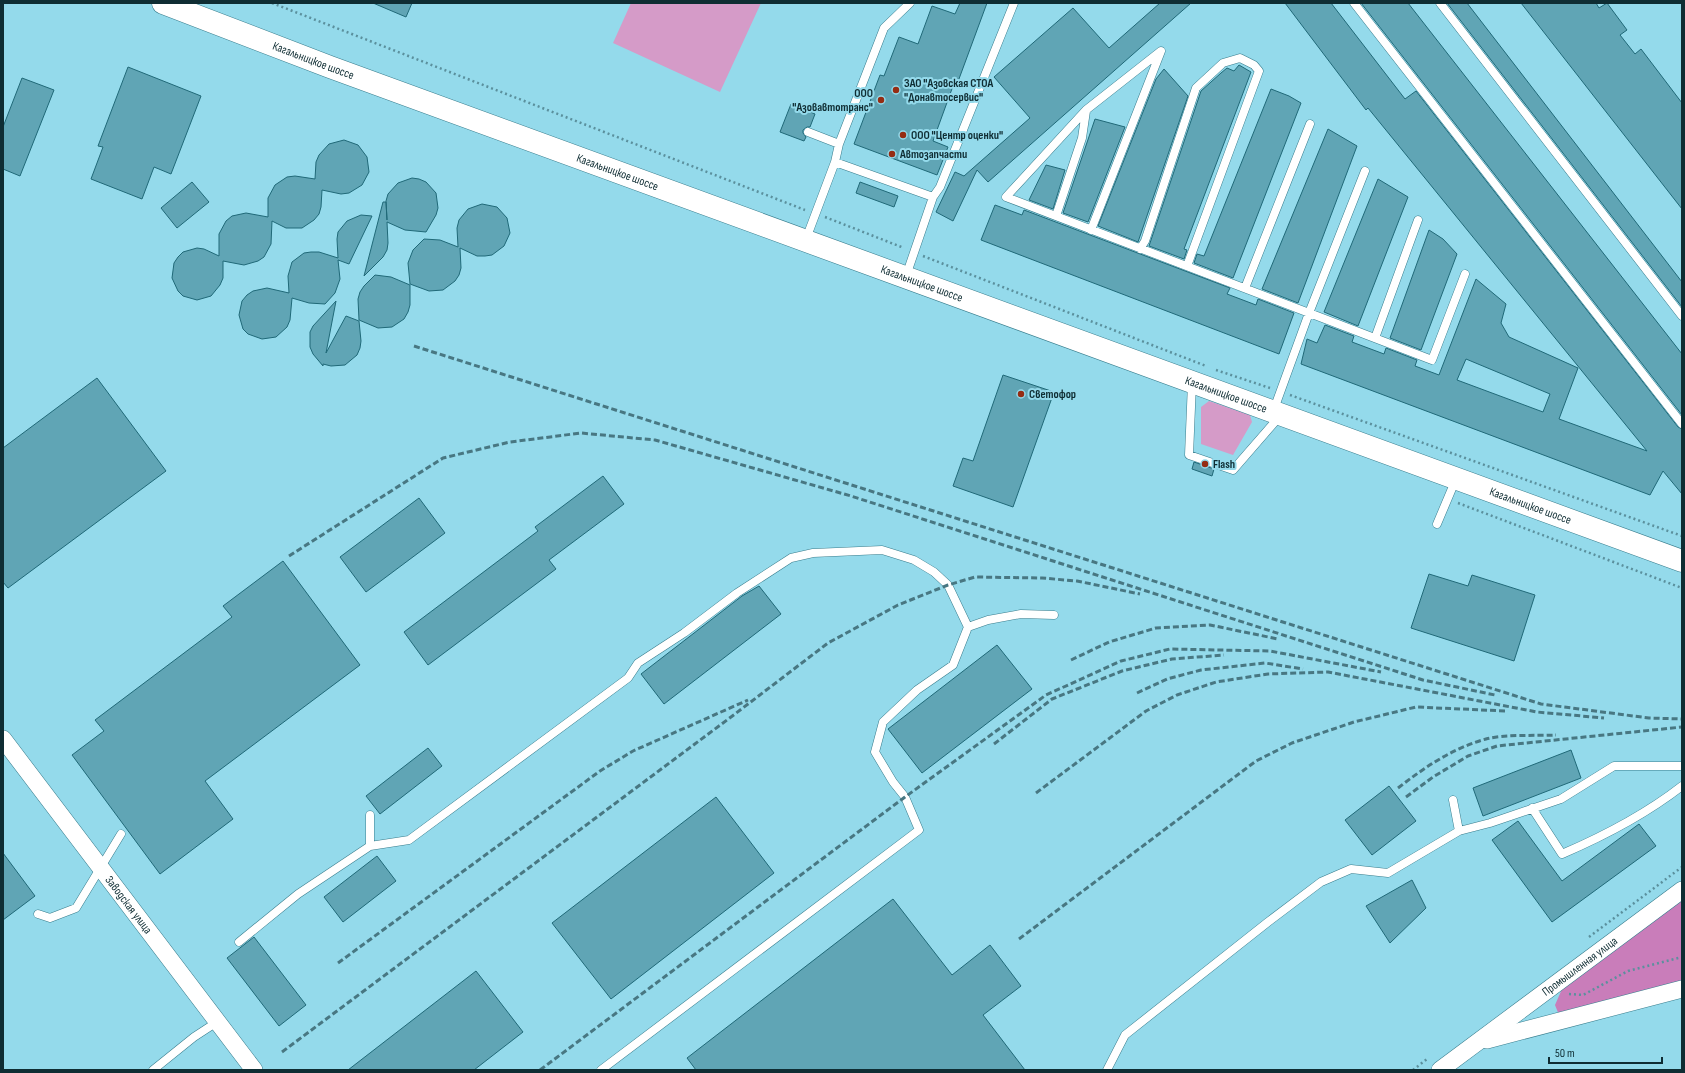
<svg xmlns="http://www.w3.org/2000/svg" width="1685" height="1073" viewBox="0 0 1685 1073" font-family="'Sofia Sans Condensed',sans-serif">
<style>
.green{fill:#d59bc8}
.forest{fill:#c97dba}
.building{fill:#60a5b5;stroke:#206978;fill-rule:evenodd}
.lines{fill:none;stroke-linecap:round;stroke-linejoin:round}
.lane-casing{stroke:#387d8d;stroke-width:9}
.street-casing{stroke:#387d8d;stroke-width:18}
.secondary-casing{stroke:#387d8d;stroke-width:23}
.path{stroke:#5b909d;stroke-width:2.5;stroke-dasharray:2 3;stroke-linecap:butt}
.lane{stroke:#fff;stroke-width:8}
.street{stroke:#fff;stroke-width:17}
.secondary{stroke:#fff;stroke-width:22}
.rail{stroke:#487782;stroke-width:3;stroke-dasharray:6 3;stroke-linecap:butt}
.poi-dot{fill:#952c13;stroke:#94daeb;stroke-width:1.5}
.labels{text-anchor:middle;stroke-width:4;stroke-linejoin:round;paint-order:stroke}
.street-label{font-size:12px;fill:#0f2d33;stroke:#94daeb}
.poi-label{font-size:12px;font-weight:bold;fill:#0f2d33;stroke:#94daeb;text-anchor:start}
</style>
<rect width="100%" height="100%" fill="#94daeb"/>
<path class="green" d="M631 3H761L720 92 613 43Z
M1209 401 1250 415 1252 422 1233 455 1201 444V407Z"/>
<path class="forest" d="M1682 900V983L1559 1015 1555 1005 1562 989Z"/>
<path class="building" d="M373 3H412L406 17Z
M960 3H987L956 87 953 86 933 141 948 147 937 175 854 144 880 75 884 76 899 37 918 44 932 6 955 14Z
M1160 3H1191L988 182 977 170 953 221 936 212 955 172 964 176 1030 118 994 77 1073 8 1109 48Z
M1285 3H1331L1405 99 1416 91 1678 427 1682 429V494L1663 471 1650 495 1301 364 1307 339 1317 343 1325 325 1354 336 1352 342 1384 354 1386 348 1417 360 1415 366 1439 375 1476 279 1506 304 1501 323 1509 337 1578 368 1559 419 1647 451 1368 108 1366 110ZM1466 359 1550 394 1543 412 1457 380Z
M1361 3H1408L1682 354V415Z
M1447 3H1467L1682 282V307Z
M1521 3H1596L1599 8 1607 3 1627 30 1620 35 1635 54 1641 49 1682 103V209Z
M1239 65 1251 72 1184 249 1187 250 1184 259 1149 246 1201 91 1221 73 1227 68 1234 71Z
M128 67 201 96 171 174 154 167 142 199 91 179 103 147 98 146Z
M1164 69 1188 96 1138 242 1098 226 1156 79Z
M22 78 54 90 20 176 3 169V127Z
M1271 89 1289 96 1301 103 1233 278 1194 263 1197 254 1204 256Z
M791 104 815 114 810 127H807L803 130V133L806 137 804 141 780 132Z
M1095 119 1125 127 1088 222 1063 213Z
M1328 129 1357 146 1298 303 1262 289Z
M344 140 358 145 367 157 369 172 362 185 349 193 341 194 322 190 321 207 319 214 314 220 302 228H286L272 221 271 244 264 257 258 261 244 265 223 261V278L220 285 211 296 197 300 183 296 178 291 172 278 174 263 178 257 183 252 197 248 204 249 219 256V234L226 221 232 216 246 213 268 217V198L275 185 287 177 295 176 315 179 316 162 319 155 329 144Z
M1046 165 1065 170 1053 209 1029 200Z
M412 178 419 179 426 182 436 193 438 208 436 215 426 232 405 230 387 222 388 243 387 250 383 257 364 276 383 202H386L387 220 386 201 388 194 398 183Z
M1378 179 1408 197 1358 326 1324 312Z
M192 182 209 202 177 228 161 208Z
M860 182 898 196 894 207 856 193Z
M482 204 497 207 507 218 510 233 504 246 492 255 485 256H477L460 248 461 268 459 275 455 281 443 290 429 291 410 284 408 263 413 250 424 239 440 240 458 247 457 228 459 220 468 209Z
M995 205 1022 215 1024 210 1230 288 1227 294 1256 305 1258 299 1294 313 1279 354 981 240Z
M361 215 372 216 349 264 338 260 340 279 335 293 325 304 309 303 292 298 290 320 287 327 276 337 262 339 248 334 243 329 239 315 242 301 247 295 253 291 267 288 289 293 288 276 292 262 304 253 311 252H319L338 258 337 239 338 232 347 221Z
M1429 230 1443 239 1457 254 1421 350 1390 338Z
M375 275 391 277 410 285V305L408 312 404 319 392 327 378 328 359 320 358 299 360 292 364 286Z
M336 301 326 353 346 316 359 321 361 341 360 348 357 355 345 365 331 366 323 364V366L313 354 310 347V332L313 326Z
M1003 375 1054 392 1013 507 953 486 963 458 973 461Z
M97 378 166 471 8 588 3 582V448Z
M1194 462 1214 469 1212 476 1192 469Z
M603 476 624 504 549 560 556 569 428 665 404 632 538 531 535 527Z
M419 498 445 533 366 592 340 557Z
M283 561 360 665 205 781 233 819 160 874 72 755 104 731 95 720 232 617 223 606Z
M1429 574 1468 586 1472 575 1535 595 1514 661 1411 628Z
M759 586 781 614 664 704 641 674 742 596Z
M997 645 1032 689 922 773 888 729Z
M428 748 442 766 380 814 366 796Z
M1571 750 1581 778 1483 816 1473 788Z
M1389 786 1416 821 1372 855 1345 820Z
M716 797 774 873 611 999 552 923Z
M1518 821 1562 881 1639 824 1656 846 1552 922 1492 840Z
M3 853 35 896 3 920Z
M377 856 396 881 343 922 324 897Z
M1412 880 1426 908 1390 943 1366 906Z
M893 899 952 975 990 945 1021 986 983 1015 1025 1070H696L687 1058Z
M254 937 306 1005 279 1026 227 958Z
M476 971 523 1032 474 1070H348Z"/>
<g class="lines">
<defs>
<path id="lane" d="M1354 3 1682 424
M1440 3 1682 316
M808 132 839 144
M835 162 839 144 884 28 910 3
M933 197 940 187 1014 3
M1056 216 1082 138 1086 111
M1091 230 1161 51 1086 110 1006 197 1432 360 1465 274
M806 239 835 162 933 197 906 276
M1140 249 1145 241 1196 88 1223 63 1240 58 1254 65 1259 71 1187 266
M1245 288 1310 124
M1375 338 1418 220
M1192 383 1189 455 1233 470 1280 416
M1273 412 1309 313 1365 171
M1437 524 1456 479
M1453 800 1459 831 1490 823 1561 799 1614 766H1682
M1532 808 1562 854C1604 836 1646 814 1682 786
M370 815V846L409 840 628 678 638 663 684 633 737 593 791 558 813 553 882 550 914 560 934 572 948 585 968 627 988 620 1021 614 1054 615
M38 914 50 918 76 908 121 834
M239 942 298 894 370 846
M153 1070 194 1037 217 1022
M601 1070 919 830 905 797 893 782 875 752 883 722 917 690 953 665 968 627
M1107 1070 1125 1035 1268 922 1321 882 1351 869 1388 873 1459 831"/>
<g id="street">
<path id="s1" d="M3 739 254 1070"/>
<path d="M1487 1040 1682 989"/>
<path id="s2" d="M1440 1070 1682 890"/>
</g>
<g id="secondary">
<path id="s3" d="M163 3 330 67 1682 561"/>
</g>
</defs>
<use href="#lane" class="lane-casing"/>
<use href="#street" class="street-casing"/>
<use href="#secondary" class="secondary-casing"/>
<path class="path" d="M272 3 805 210
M825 217 904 248
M923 256 1206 366
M1216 370 1270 388
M1290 395 1682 536
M1458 503 1682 588
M1589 937 1682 867
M1569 994 1583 995 1628 971 1682 957
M1413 1070 1427 1059"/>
<use href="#lane" class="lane"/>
<use href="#street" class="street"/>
<use href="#secondary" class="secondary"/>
<path class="rail" d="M414 346 1541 704 1649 718 1682 719
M289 556 443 458 510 442 581 433 655 440 851 496 1423 680 1495 695
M1071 660 1109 642 1156 628 1210 625 1278 639
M1137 693 1167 679 1201 670 1265 663 1303 669
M994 744 1052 699 1122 671 1172 659 1224 655
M1398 788C1425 767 1453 748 1486 739 1506 734 1535 736 1556 735
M1036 793 1146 711 1177 695 1216 682 1268 674 1328 672 1537 712 1604 718
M1406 797 1433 777 1468 756 1497 746 1682 727
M1019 939 1256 761 1292 743 1354 722 1416 707 1506 711
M338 963 600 771 633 751 748 700
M282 1052 731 717 828 643 898 605 948 585 975 577 1042 578 1077 581 1140 594
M540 1070 905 797 1046 695 1121 661 1170 649 1270 651 1381 672"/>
</g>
<g class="poi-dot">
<circle cx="896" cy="90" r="4"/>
<circle cx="881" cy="100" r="4"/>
<circle cx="903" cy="135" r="4"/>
<circle cx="892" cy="154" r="4"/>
<circle cx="1021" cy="394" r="4"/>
<circle cx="1205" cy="464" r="4"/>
</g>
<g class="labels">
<g class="street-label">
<text dy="4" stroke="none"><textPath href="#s3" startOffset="161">Кагальницкое шоссе</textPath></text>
<text dy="4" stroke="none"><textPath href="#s3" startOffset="485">Кагальницкое шоссе</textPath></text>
<text dy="4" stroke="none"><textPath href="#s3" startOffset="809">Кагальницкое шоссе</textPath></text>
<text dy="4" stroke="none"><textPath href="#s3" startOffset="1133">Кагальницкое шоссе</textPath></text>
<text dy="4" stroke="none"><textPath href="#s3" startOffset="1457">Кагальницкое шоссе</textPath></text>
<text dy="4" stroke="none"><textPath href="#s1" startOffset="208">Заводская улица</textPath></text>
<text dy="4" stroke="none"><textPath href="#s2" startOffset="174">Промышленная улица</textPath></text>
</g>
<g class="poi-label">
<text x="904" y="87">ЗАО "Азовская СТОА<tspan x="904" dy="14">"Донавтосервис"</tspan></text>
<text x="873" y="97" text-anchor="end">ООО<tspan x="873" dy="14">"Азовавтотранс"</tspan></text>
<text x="911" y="139">ООО "Центр оценки"</text>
<text x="900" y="158">Автозапчасти</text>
<text x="1029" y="398">Светофор</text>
<text x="1213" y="468">Flash</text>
</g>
</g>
<rect width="1685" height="1073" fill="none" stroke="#0f2d33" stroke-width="8"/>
<path d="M1549 1057v6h113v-6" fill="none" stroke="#0f2d33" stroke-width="2"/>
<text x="1555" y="1057" font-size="12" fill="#0f2d33" stroke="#94daeb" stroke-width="3" paint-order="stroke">50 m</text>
</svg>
